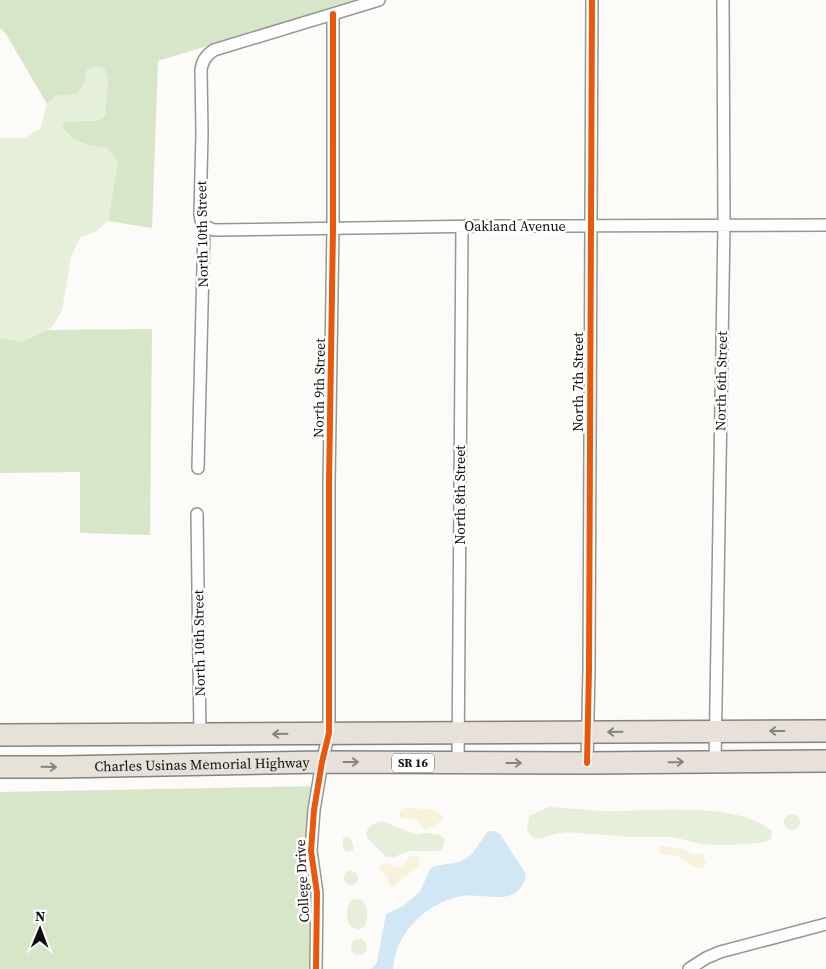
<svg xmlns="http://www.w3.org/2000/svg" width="826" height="969" viewBox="0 0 826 969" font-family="'Source Serif 4',serif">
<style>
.green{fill:#e6efd9}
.forest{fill:#d7e6c8}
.sand{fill:#f8f2dc}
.water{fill:#d1e7f3}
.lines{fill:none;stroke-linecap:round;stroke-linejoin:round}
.street-casing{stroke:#969694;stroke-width:14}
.highway-casing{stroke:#848381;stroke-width:24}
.street{stroke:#fffefe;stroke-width:11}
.highway{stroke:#e8e1d9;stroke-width:21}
.cycleway-casing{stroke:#fff;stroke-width:9}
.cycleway{stroke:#e8590c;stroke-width:6}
.oneway{stroke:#87837f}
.labels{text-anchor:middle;stroke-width:5;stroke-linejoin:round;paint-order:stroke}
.shield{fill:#fff;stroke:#585858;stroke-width:1}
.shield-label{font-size:12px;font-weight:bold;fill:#101010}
.street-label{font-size:14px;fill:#101010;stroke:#fff}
</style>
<rect width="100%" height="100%" fill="#fcfbf7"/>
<path class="green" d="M95 66 104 68 108 81 105 116 99 120H86L79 143 107 148 118 163 108 221 95 232 80 238 71 257 62 311 51 328 23 342 0 338V138H24L40 129 47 104 56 96 78 94 84 83 87 70Z
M549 807C567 808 585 810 603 811 648 812 735 800 772 831L771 839 765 842 751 844 718 845 702 844 672 837H633L566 832 549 835 541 839 533 838 527 831 529 816Z
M784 822a8 8 0 1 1 16 0a8 8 0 1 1-16 0Z
M382 821 416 835 426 833 440 835 445 840 442 849 439 851H409L394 857H386L367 837C365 827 373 823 382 821Z
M346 837C352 838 354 845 353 850L350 852 345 851 343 848V838Z
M344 878a7 7 0 1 1 14 0a7 7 0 1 1-14 0Z
M356 899 361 900C369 908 368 915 365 926L358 930 350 926C346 918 345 906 352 900Z
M351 947a8 8 0 1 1 16 0a8 8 0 1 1-16 0Z"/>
<path class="forest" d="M0 0H358L158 61 152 228 108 221 118 163 107 148C84 144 77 146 62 126L64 122 99 120 105 116 108 81 104 68 95 66 87 70 84 83 78 94 56 96 47 104 6 34 0 28Z
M152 329 150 535 80 533V472L0 473V338L22 342 47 330Z
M318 786 311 969H0V792Z"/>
<path class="sand" d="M405 808C416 809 434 807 443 816L442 821 425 830 416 819 401 818 399 816 400 810Z
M661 846 673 848 680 847 693 855 700 853 703 854 706 864 704 867C693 870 688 862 679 857 674 854 666 855 660 854L659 849Z
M414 855 419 858V863L417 867 393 887 389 886 388 878 379 869 380 865 388 863 393 867 397 868 404 864 409 857Z"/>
<path class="water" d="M488 831H494L500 834 526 874C524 884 520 893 508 896 496 899 476 894 462 896 427 902 395 933 393 969H371L377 962 386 914 403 906 420 892 430 869 435 866 460 862 471 855Z"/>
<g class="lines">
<defs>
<path id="street" d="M204 226 214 230 486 226 826 225
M198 468 204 226 201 220 200 214 202 134 201 70C202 61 206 55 214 50L379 0
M197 514 200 735
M715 762 724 226 723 0
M458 763 462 227
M587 763 589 669 592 0
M316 969 317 893 311 851 314 810 322 762 329 733V483L333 228V14
M689 969 706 958 720 952 826 924"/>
<g id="highway">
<path d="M0 735 826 731"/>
<path id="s1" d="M0 767H61L322 762 587 763 826 761"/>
</g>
</defs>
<use href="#street" class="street-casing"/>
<use href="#highway" class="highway-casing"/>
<use href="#street" class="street"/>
<use href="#highway" class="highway"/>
<defs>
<path id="cycleway" d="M587 763 589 669 592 0
M316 969 317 893 311 851 314 810 322 762 329 733V483L333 228V14"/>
</defs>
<use href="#cycleway" class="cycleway-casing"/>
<use href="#cycleway" class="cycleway"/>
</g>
<defs><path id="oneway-shaft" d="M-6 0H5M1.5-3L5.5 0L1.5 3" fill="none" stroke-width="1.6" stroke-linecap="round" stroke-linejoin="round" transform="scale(1.25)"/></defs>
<g class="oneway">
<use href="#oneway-shaft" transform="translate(777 731) rotate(-180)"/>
<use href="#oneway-shaft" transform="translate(615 732) rotate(179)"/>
<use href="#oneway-shaft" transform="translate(280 734) rotate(179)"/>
<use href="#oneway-shaft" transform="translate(351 762)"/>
<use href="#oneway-shaft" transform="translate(676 762) rotate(-1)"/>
<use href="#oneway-shaft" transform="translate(514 763)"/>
<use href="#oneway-shaft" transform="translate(49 767) rotate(1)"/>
</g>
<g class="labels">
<rect class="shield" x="392" y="753.5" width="42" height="19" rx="4"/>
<g class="shield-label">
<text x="413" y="767">SR 16</text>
</g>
<g class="street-label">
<text x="515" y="231">Oakland Avenue</text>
<text transform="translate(202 234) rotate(-91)" y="5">North 10th Street</text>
<text transform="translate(721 381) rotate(-89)" y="5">North 6th Street</text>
<text transform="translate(578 382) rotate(-90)" y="5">North 7th Street</text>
<text transform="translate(319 388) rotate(-89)" y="5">North 9th Street</text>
<text transform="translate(460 495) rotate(-90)" y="5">North 8th Street</text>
<text transform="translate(199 643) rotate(-91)" y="5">North 10th Street</text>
<text dy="5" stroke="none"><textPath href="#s1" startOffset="202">Charles Usinas Memorial Highway</textPath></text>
<text transform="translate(302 881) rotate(-93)" y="5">College Drive</text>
</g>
</g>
<g transform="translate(40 929) rotate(1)" stroke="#ffffff" stroke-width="4" paint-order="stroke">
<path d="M0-4L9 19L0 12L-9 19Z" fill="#101010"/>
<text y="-8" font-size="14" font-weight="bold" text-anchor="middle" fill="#101010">N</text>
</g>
</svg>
